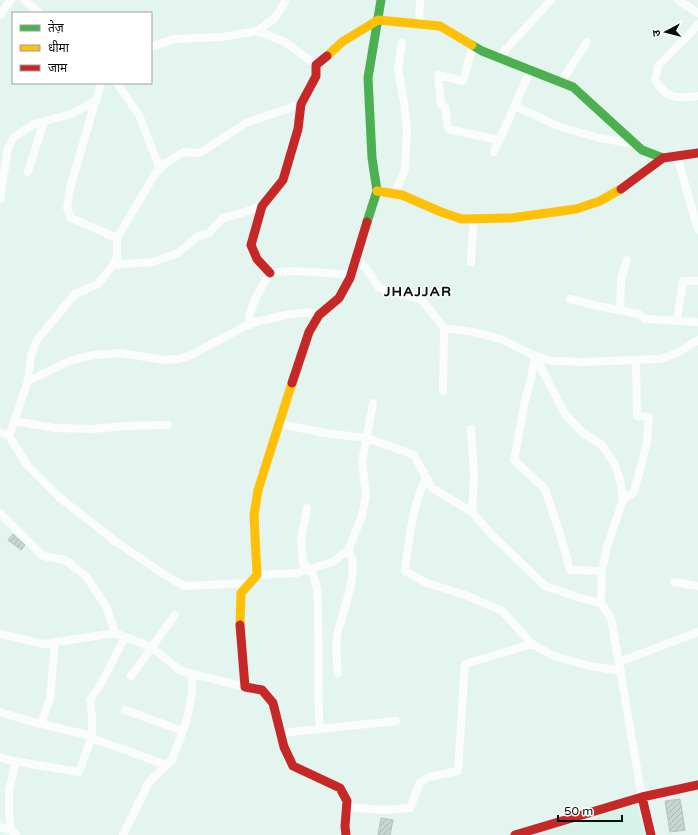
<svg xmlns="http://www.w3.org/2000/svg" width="698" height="835" viewBox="0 0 698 835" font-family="'Varela Round','Noto Sans Devanagari',sans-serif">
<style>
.built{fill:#d6f3ea}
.building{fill:url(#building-hatch);stroke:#b6c2bf}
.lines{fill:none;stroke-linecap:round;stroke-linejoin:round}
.street{stroke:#fbfdfd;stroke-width:8}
.fast{stroke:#4caf50;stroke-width:9}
.slow{stroke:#ffc107;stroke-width:9}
.jam{stroke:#c62828;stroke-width:9}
.labels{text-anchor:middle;stroke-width:3;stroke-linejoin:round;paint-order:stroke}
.district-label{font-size:14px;font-weight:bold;letter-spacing:1px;fill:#050e0b;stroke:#fff}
</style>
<defs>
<pattern id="building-hatch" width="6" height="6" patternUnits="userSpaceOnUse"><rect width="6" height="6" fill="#c5d7d2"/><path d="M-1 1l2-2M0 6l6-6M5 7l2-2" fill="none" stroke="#a8b7b3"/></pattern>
</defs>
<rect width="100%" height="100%" fill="#e4f4ef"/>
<path class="built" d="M637 805 645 835H538Z"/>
<path class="building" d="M13 534 25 545 21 550 8 540Z
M680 799 685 830 670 832 665 801Z
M381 818 393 820 390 835H378Z"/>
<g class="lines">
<path class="street" d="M24 0 40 13
M678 0 698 13
M0 15 11 0
M419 24 420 0
M698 25 658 66 655 80C666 99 678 99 698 96
M257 31 285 42 316 65
M473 45 463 81 438 75 441 104 445 107 448 129 499 140
M151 47 173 39 222 37 257 31 275 18 286 0
M499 57 551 0
M561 82 587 42
M101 83 70 188 67 208 71 218 117 238
M117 83 139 115 160 169
M515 106 560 127 600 138 635 144
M494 152 531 69
M677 156 698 230
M28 172 44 121
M395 193 405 169 407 130 404 103 398 68 402 43
M0 199 8 148 14 137 34 124 71 114 97 100
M356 259 367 269 379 288 422 300 444 328 473 332 501 339 535 356 552 361 582 362 661 359 677 353 698 340
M471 262 474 218
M113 265 153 262 178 253 197 237 209 233 223 218 239 214 262 206
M570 299 598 306 639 314 645 319 698 322
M620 310 621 279 627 260
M677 321 683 281H698
M249 325C248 306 261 289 270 273 296 269 324 273 351 275
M535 356 565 414 583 433 602 445 615 465 620 480 623 500 607 547 602 571 601 603
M535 356 531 379 525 400 514 460 545 489 561 537 570 570 602 571
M28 381 72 360 94 355 120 353 165 360 178 359 189 356 251 323 286 315 308 312 319 315
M443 391 444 328
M14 421 55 428 93 429 125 426 168 425
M280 424 325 433 367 438 414 455 432 488 472 512 491 534 545 586 580 598 601 603 611 618 642 797
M471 429 474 477 472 512
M0 432 9 436 28 466 59 497 115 541 165 575 184 586 249 583
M9 436 28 381 31 355 37 340 75 294 98 284 113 265 117 258V238L155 174 164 164 184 152 200 153 246 123 301 104
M426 477C412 507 409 539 405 571L427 583 465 595 502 611 532 644 554 656 590 666 621 671
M623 500 634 492 647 443 649 417 637 416 636 360
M307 508 301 540 303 563C308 568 312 572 314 578 319 590 318 605 318 618 319 655 317 692 320 729
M0 513 43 556 65 560 86 576 107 608 115 633
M257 575 297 573 309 569 333 562 348 550 362 516 366 494 362 462 373 403
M674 582 698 586
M0 634 44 644 115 633 151 647 181 671 245 687
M619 662 698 632
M338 673C337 661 335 648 337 636 341 614 362 569 348 550
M131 676 175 615
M125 710 183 731
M0 712 33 722 92 736
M41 723 50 699 55 642
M281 733 396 721
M91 738 167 765
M0 757 8 760 79 772 92 736V716L90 700 102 682 125 637
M347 807 384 810 410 808 420 782 430 777 458 771 465 664 532 644
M0 827 11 830
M16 835 11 830 9 811V790L16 761
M123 835 149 782 172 760 186 723 192 693V674"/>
<path class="fast" d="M472 45 482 51 573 87 642 150 663 158
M367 222 377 191 372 158 368 78 381 0"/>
<path class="slow" d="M327 56 342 42 378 20 440 26 472 45
M377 191 402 195 441 212 462 219 511 218 576 209 600 201 621 189
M240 625 241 593 257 575 254 515 258 490 292 383"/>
<path class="jam" d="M621 189 663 158 698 153
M270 273 257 259 251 245 262 206 283 180 298 129 301 104 316 76V65L327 56
M292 383 309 332 319 315 339 298 350 278 367 222
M240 625 245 687 262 690 273 703 284 747 293 766 340 788 347 801 345 826 346 835
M642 797 651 835
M515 835 642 797 698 785"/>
</g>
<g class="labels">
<g class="district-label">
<text x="418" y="296">JHAJJAR</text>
</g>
</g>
<rect x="12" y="12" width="140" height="72" fill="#ffffff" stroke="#9b9f9d"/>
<rect x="20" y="25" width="20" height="6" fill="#4caf50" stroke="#9b9f9d"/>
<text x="48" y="32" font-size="12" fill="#050e0b">तेज़</text>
<rect x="20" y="45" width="20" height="6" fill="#ffc107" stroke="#9b9f9d"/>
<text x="48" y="52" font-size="12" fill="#050e0b">धीमा</text>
<rect x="20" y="65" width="20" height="6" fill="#c62828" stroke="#9b9f9d"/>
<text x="48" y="72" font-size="12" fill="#050e0b">जाम</text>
<g transform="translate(666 32) rotate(263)" stroke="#ffffff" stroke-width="3" paint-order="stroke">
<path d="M0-3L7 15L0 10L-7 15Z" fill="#050e0b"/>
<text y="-6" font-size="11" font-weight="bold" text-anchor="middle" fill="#050e0b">उ</text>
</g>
<path d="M558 815v6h64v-6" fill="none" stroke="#050e0b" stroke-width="2"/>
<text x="564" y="815" font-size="12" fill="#050e0b" stroke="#ffffff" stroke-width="3" paint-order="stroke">50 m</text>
</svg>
